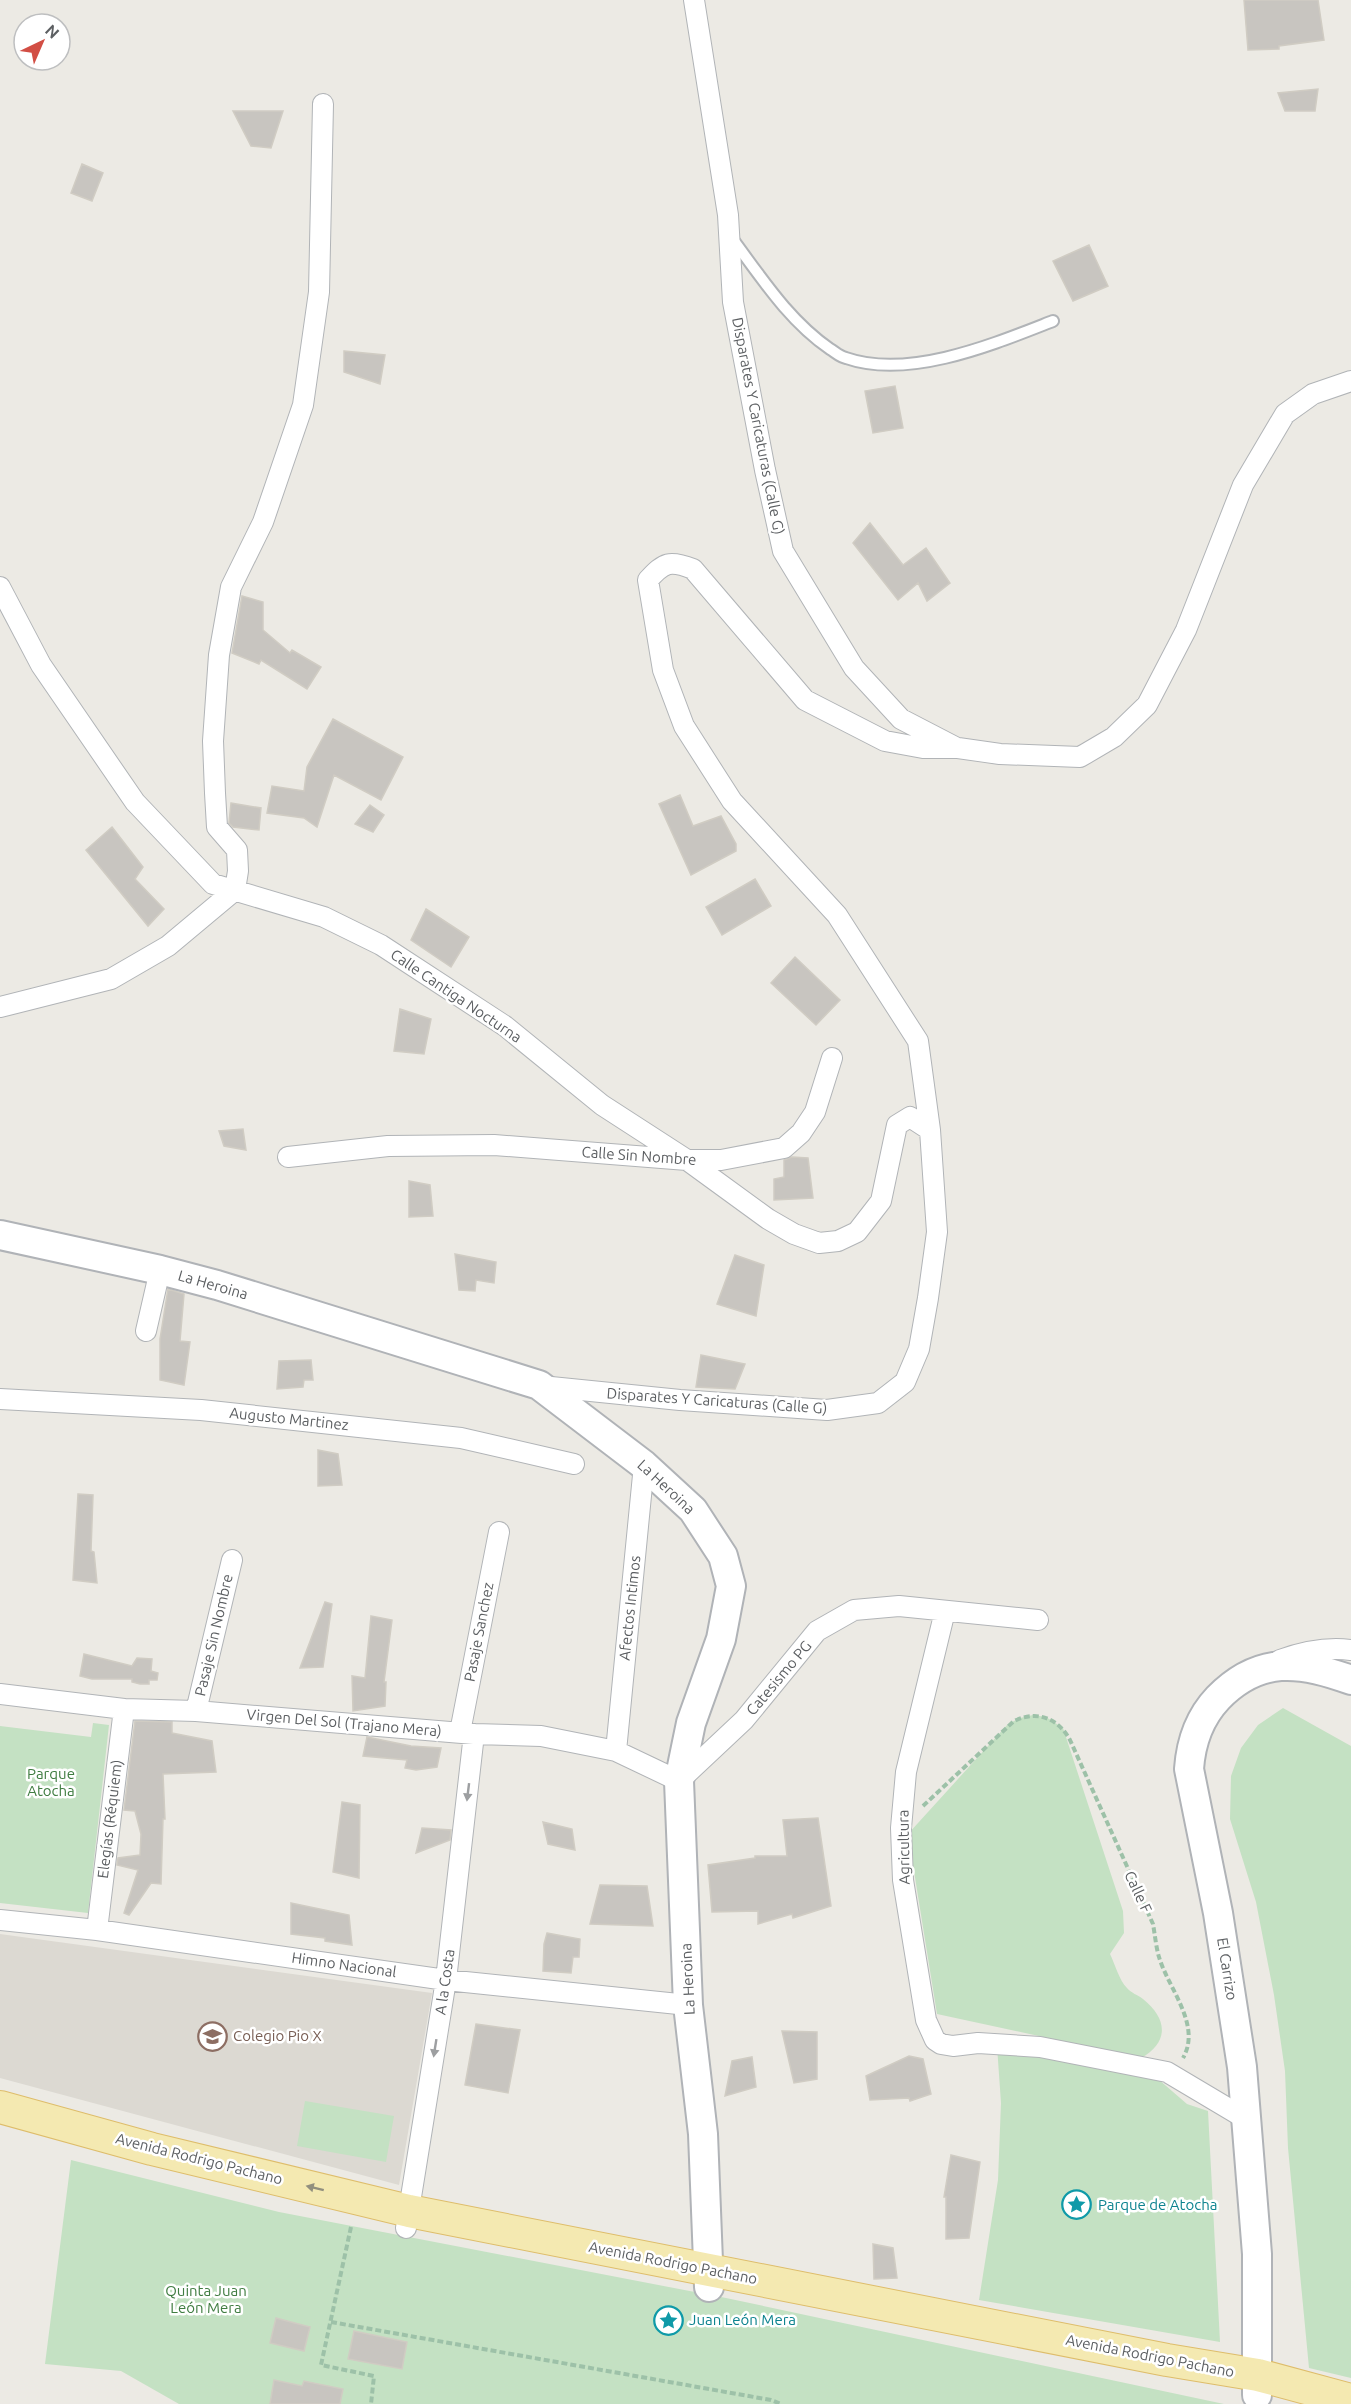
<svg xmlns="http://www.w3.org/2000/svg" width="1351" height="2404" viewBox="0 0 1351 2404" font-family="Ubuntu,sans-serif">
<style>
.education{fill:#dcd9d2}
.green{fill:#c4e1c3}
.building{fill:#c8c5c0;stroke:#d0ccc3;stroke-width:1.5}
.lines{fill:none;stroke-linecap:round;stroke-linejoin:round}
.lane-casing{stroke:#b1b4b7;stroke-width:14}
.street-casing{stroke:#b1b4b7;stroke-width:22}
.secondary-casing{stroke:#b0b3b7;stroke-width:32}
.primary-casing{stroke:#debd6b;stroke-width:34}
.path{stroke:#9dc1a8;stroke-width:4;stroke-dasharray:6 3;stroke-linecap:butt}
.lane{stroke:#fff;stroke-width:10}
.street{stroke:#fff;stroke-width:20}
.secondary{stroke:#fff;stroke-width:28}
.primary{stroke:#f4e9b1;stroke-width:32}
.oneway{fill:#9d9fa1}
.oneway2{fill:#918f7e}
.labels{text-anchor:middle;stroke-width:5;stroke-linejoin:round;paint-order:stroke}
.street-label{font-size:15px;fill:#5c5f62;stroke:#fff}
.park-label{font-size:15px;fill:#407d42;stroke:#fff}
.education-label{font-size:15px;fill:#785e54;stroke:#fff;text-anchor:start}
.culture-label{font-size:15px;fill:#0d838f;stroke:#fff;text-anchor:start}
</style>
<rect width="100%" height="100%" fill="#eceae4"/>
<path class="education" d="M0 1934 432 1993 399 2185 0 2078Z"/>
<path class="green" d="M1283 1708 1351 1746V2378L1309 2368 1288 2148 1285 2071 1274 1995 1256 1902 1230 1819 1231 1776 1241 1748 1258 1725Z
M1033 1715 1046 1717 1063 1728 1123 1911 1124 1933 1110 1954C1115 1964 1119 1980 1127 1988 1131 1993 1138 1995 1143 1999 1167 2018 1170 2042 1141 2058L937 2014 908 1834 1008 1724 1020 1718Z
M93 1723 109 1725 88 1913 0 1903V1726L91 1737Z
M997 2046 1158 2079 1187 2104 1208 2111 1220 2342 979 2300 998 2180 1001 2103Z
M305 2101 394 2116 386 2162 297 2146Z
M71 2160 279 2212 726 2298 1224 2404H179L121 2371 45 2364Z"/>
<path class="building" d="M1244 0H1318L1324 40 1279 46V49L1248 50Z
M1318 89 1315 111H1285L1278 93Z
M233 111H283L271 148 251 146Z
M82 164 103 173 92 201 71 193Z
M1089 245 1108 286 1073 301 1053 261Z
M344 351 385 355 380 384 344 372Z
M895 386 903 428 873 433 865 391Z
M870 523 903 565 926 548 950 583 927 601 918 583 898 600 853 543Z
M242 596 263 602V630L290 653 292 650 321 667 307 689 261 660 259 664 232 653Z
M333 719 403 757 381 800 334 775 317 827 304 818 267 813 272 786 304 791 307 767Z
M680 795 693 826 721 816 736 844V851L691 875 659 804Z
M231 803 261 808 259 830 233 827 229 823Z
M370 805 384 815 373 832 355 824Z
M112 827 143 867 135 879 164 909 148 926 86 850Z
M755 879 771 906 722 935 706 907Z
M426 909 469 937 451 967 411 940Z
M795 957 840 1000 816 1025 771 983Z
M400 1009 431 1019 424 1054 394 1051Z
M243 1129 246 1150 224 1146 219 1131Z
M792 1157 808 1158 813 1198 774 1200V1179L784 1177V1160Z
M409 1181 430 1185 433 1216 409 1217Z
M455 1254 496 1262 494 1283 476 1280 475 1291 459 1290Z
M735 1255 764 1265 756 1316 717 1304Z
M168 1289 184 1294 180 1341 190 1342 184 1385 160 1380V1339Z
M701 1355 745 1364 735 1389 696 1387Z
M311 1360 313 1380H304L303 1387 277 1389 279 1361Z
M318 1450 338 1454 342 1485 318 1486Z
M78 1494 93 1495 91 1551 94 1552 97 1583 73 1580Z
M325 1602 332 1604 323 1667 300 1668Z
M371 1616 392 1620 384 1682H386L385 1706 353 1711 352 1676 365 1678Z
M84 1654 132 1666 137 1658 152 1659 151 1671 158 1673 157 1680H149V1684H140L132 1682V1679H92L80 1676Z
M135 1721 172 1722V1733L212 1741 216 1772 163 1774 165 1819H163L161 1884 151 1883 129 1915 124 1913 138 1870 117 1865 118 1858 140 1855 141 1834 135 1811 124 1810Z
M367 1737 411 1746 441 1748 437 1767 416 1770 405 1768 407 1760 363 1756Z
M342 1802 360 1805 359 1878 333 1872Z
M818 1818 831 1906 793 1918 792 1914 758 1924V1911L712 1912 708 1865 755 1858V1856H787L783 1820Z
M543 1822 572 1829 575 1850 548 1844Z
M422 1828 451 1830 450 1840 416 1853Z
M600 1885 647 1886 653 1926 590 1924Z
M291 1903 349 1915 352 1945 325 1941V1938L291 1934Z
M547 1933 580 1939 579 1957H573L571 1973 543 1971 544 1944Z
M476 2024 520 2030 508 2093 465 2085Z
M782 2031 817 2032V2079L794 2083Z
M909 2056 923 2059 931 2094 910 2101 909 2098 870 2100 866 2076Z
M752 2057 756 2087 725 2096 732 2061Z
M951 2155 980 2162 969 2238 946 2239V2197H944Z
M873 2244 893 2248 897 2278 874 2279Z
M276 2318 310 2327 304 2351 270 2343Z
M354 2331 407 2342 402 2369 348 2359Z
M274 2380 302 2386 304 2381 343 2389 340 2404H270Z"/>
<g class="lines">
<defs>
<path id="lane" d="M731 237C761 277 788 320 830 349 835 352 840 357 846 358 909 380 994 344 1053 321"/>
<path id="street" d="M694 0 728 215 733 302 765 470 783 551 854 668 901 719 955 747
M0 587 41 665 135 802 213 884 324 917 381 945 505 1026 602 1105 687 1160 768 1219 794 1234 819 1243 838 1241 857 1232 881 1201 897 1125 910 1117 930 1130
M0 1007 111 979 168 946 235 890 238 871 237 850 217 827 215 793 213 741 219 655 231 587 263 522 303 405 319 292 323 104
M288 1157 388 1146 494 1145 687 1160H721L784 1148 801 1133 815 1112 832 1058
M146 1331 160 1270
M541 1386 680 1400 827 1410 878 1403 905 1382 919 1349 928 1298 937 1232 930 1130 918 1041 837 915 732 801 684 726 663 670 648 580C664 562 670 560 693 569L805 700 885 741 923 748H958L1000 754 1080 757 1114 737 1147 705 1186 630 1243 485 1285 414 1313 394 1351 381
M0 1399 201 1410 461 1438 574 1464
M945 1611 906 1772 901 1828 903 1880 926 2020 935 2040 941 2044 953 2046 978 2043 1040 2047 1167 2072 1246 2119
M1280 1660C1302 1652 1328 1647 1351 1650
M0 1694 124 1709 196 1711 474 1734 541 1736 616 1751 679 1781 744 1720 817 1631 854 1610 899 1606 1038 1620
M196 1711 232 1560
M460 1732 499 1532
M616 1751 644 1465
M0 1920 97 1930 446 1980 688 2005
M97 1930 124 1709
M406 2228 446 1980 474 1734"/>
<path id="secondary" d="M0 1235 160 1270 217 1285 539 1385 644 1465 693 1510 723 1556 731 1586 721 1639 691 1723 679 1781 688 2005 703 2134 709 2287
M1257 2395V2254L1242 2067 1218 1913 1189 1769C1191 1741 1199 1718 1218 1698 1259 1656 1300 1661 1351 1680"/>
<path id="primary" d="M0 2107 152 2149 409 2211 1167 2360 1258 2375 1351 2400"/>
</defs>
<use href="#lane" class="lane-casing"/>
<use href="#street" class="street-casing"/>
<use href="#secondary" class="secondary-casing"/>
<use href="#primary" class="primary-casing"/>
<path class="path" d="M923 1806 1014 1721C1037 1710 1058 1718 1070 1740L1153 1924C1155 1935 1156 1947 1159 1957 1168 1988 1202 2025 1183 2058
M351 2227 321 2365 374 2376 371 2404
M331 2322 771 2400 781 2404"/>
<use href="#lane" class="lane"/>
<use href="#street" class="street"/>
<use href="#secondary" class="secondary"/>
<use href="#primary" class="primary"/>
</g>
<defs><path id="oneway-solid" d="M-6-.8H1V-3.2L6.5 0L1 3.2V.8H-6Z" transform="scale(1.5)"/></defs>
<g class="oneway">
<use href="#oneway-solid" transform="translate(468 1792) rotate(97)"/>
<use href="#oneway-solid" transform="translate(435 2048) rotate(99)"/>
</g>
<use class="oneway2" href="#oneway-solid" transform="translate(315 2188) rotate(-166)"/>
<defs>
<symbol id="school-ring" viewBox="-11 -11 22 22"><circle r="9.5" fill="#fff" stroke="#8d6e63" stroke-width="1.5"/><path d="M0-5L7-2L0 1L-7-2ZM-4 1L0 2.5L4 1V4Q0 6-4 4Z" fill="#8d6e63"/></symbol>
<symbol id="sight-ring" viewBox="-11 -11 22 22"><circle r="9.5" fill="#fff" stroke="#0f9aa8" stroke-width="1.5"/><path d="M0-6L1.8-2.2L6-1.7L2.9 1.2L3.7 5.4L0 3.3L-3.7 5.4L-2.9 1.2L-6-1.7L-1.8-2.2Z" fill="#0f9aa8"/></symbol>
</defs>
<g fill-rule="evenodd">
<use href="#school-ring" x="196" y="2020" width="33" height="33"/>
<use href="#sight-ring" x="1060" y="2188" width="33" height="33"/>
<use href="#sight-ring" x="652" y="2304" width="33" height="33"/>
</g>
<g class="labels">
<g class="street-label">
<text transform="translate(758 426) rotate(79)" y="5">Disparates Y Caricaturas (Calle G)</text>
<text transform="translate(456 996) rotate(34)" y="5">Calle Cantiga Nocturna</text>
<text transform="translate(639 1156) rotate(4)" y="5">Calle Sin Nombre</text>
<text transform="translate(213 1285) rotate(16)" y="5">La Heroina</text>
<text transform="translate(717 1401) rotate(4)" y="5">Disparates Y Caricaturas (Calle G)</text>
<text transform="translate(289 1419) rotate(6)" y="5">Augusto Martinez</text>
<text transform="translate(666 1487) rotate(43)" y="5">La Heroina</text>
<text transform="translate(630 1608) rotate(-84)" y="5">Afectos Intimos</text>
<text transform="translate(479 1632) rotate(-79)" y="5">Pasaje Sanchez</text>
<text transform="translate(214 1635) rotate(-77)" y="5">Pasaje Sin Nombre</text>
<text transform="translate(779 1678) rotate(-50)" y="5">Catesismo PG</text>
<text transform="translate(344 1723) rotate(5)" y="5">Virgen Del Sol (Trajano Mera)</text>
<text transform="translate(110 1819) rotate(-83)" y="5">Elegías (Réquiem)</text>
<text transform="translate(904 1847) rotate(-91)" y="5">Agricultura</text>
<text transform="translate(1138 1892) rotate(65)" y="5">Calle F</text>
<text transform="translate(344 1965) rotate(8)" y="5">Himno Nacional</text>
<text transform="translate(1227 1969) rotate(81)" y="5">El Carrizo</text>
<text transform="translate(688 1979) rotate(-93)" y="5">La Heroina</text>
<text transform="translate(445 1982) rotate(-82)" y="5">A la Costa</text>
<text transform="translate(199 2159) rotate(14)" y="5">Avenida Rodrigo Pachano</text>
<text transform="translate(673 2263) rotate(11)" y="5">Avenida Rodrigo Pachano</text>
<text transform="translate(1150 2356) rotate(11)" y="5">Avenida Rodrigo Pachano</text>
</g>
<g class="park-label">
<text x="51" y="1779">Parque<tspan x="51" dy="17">Atocha</tspan></text>
<text x="206" y="2296">Quinta Juan<tspan x="206" dy="17">León Mera</tspan></text>
</g>
<g class="education-label">
<text x="233" y="2041">Colegio Pio X</text>
</g>
<g class="culture-label">
<text x="1098" y="2210">Parque de Atocha</text>
<text x="689" y="2325">Juan León Mera</text>
</g>
</g>
<g transform="translate(42 42) rotate(44)"><circle r="28" fill="#ffffff" stroke="#bebfc0" stroke-width="1.5"/>
<path d="M0-4.5L10 22L0 15L-10 22Z" fill="#d24e44"/>
<text y="-9" font-size="16" font-weight="bold" text-anchor="middle" fill="#5c5f62">N</text>
</g>
</svg>
